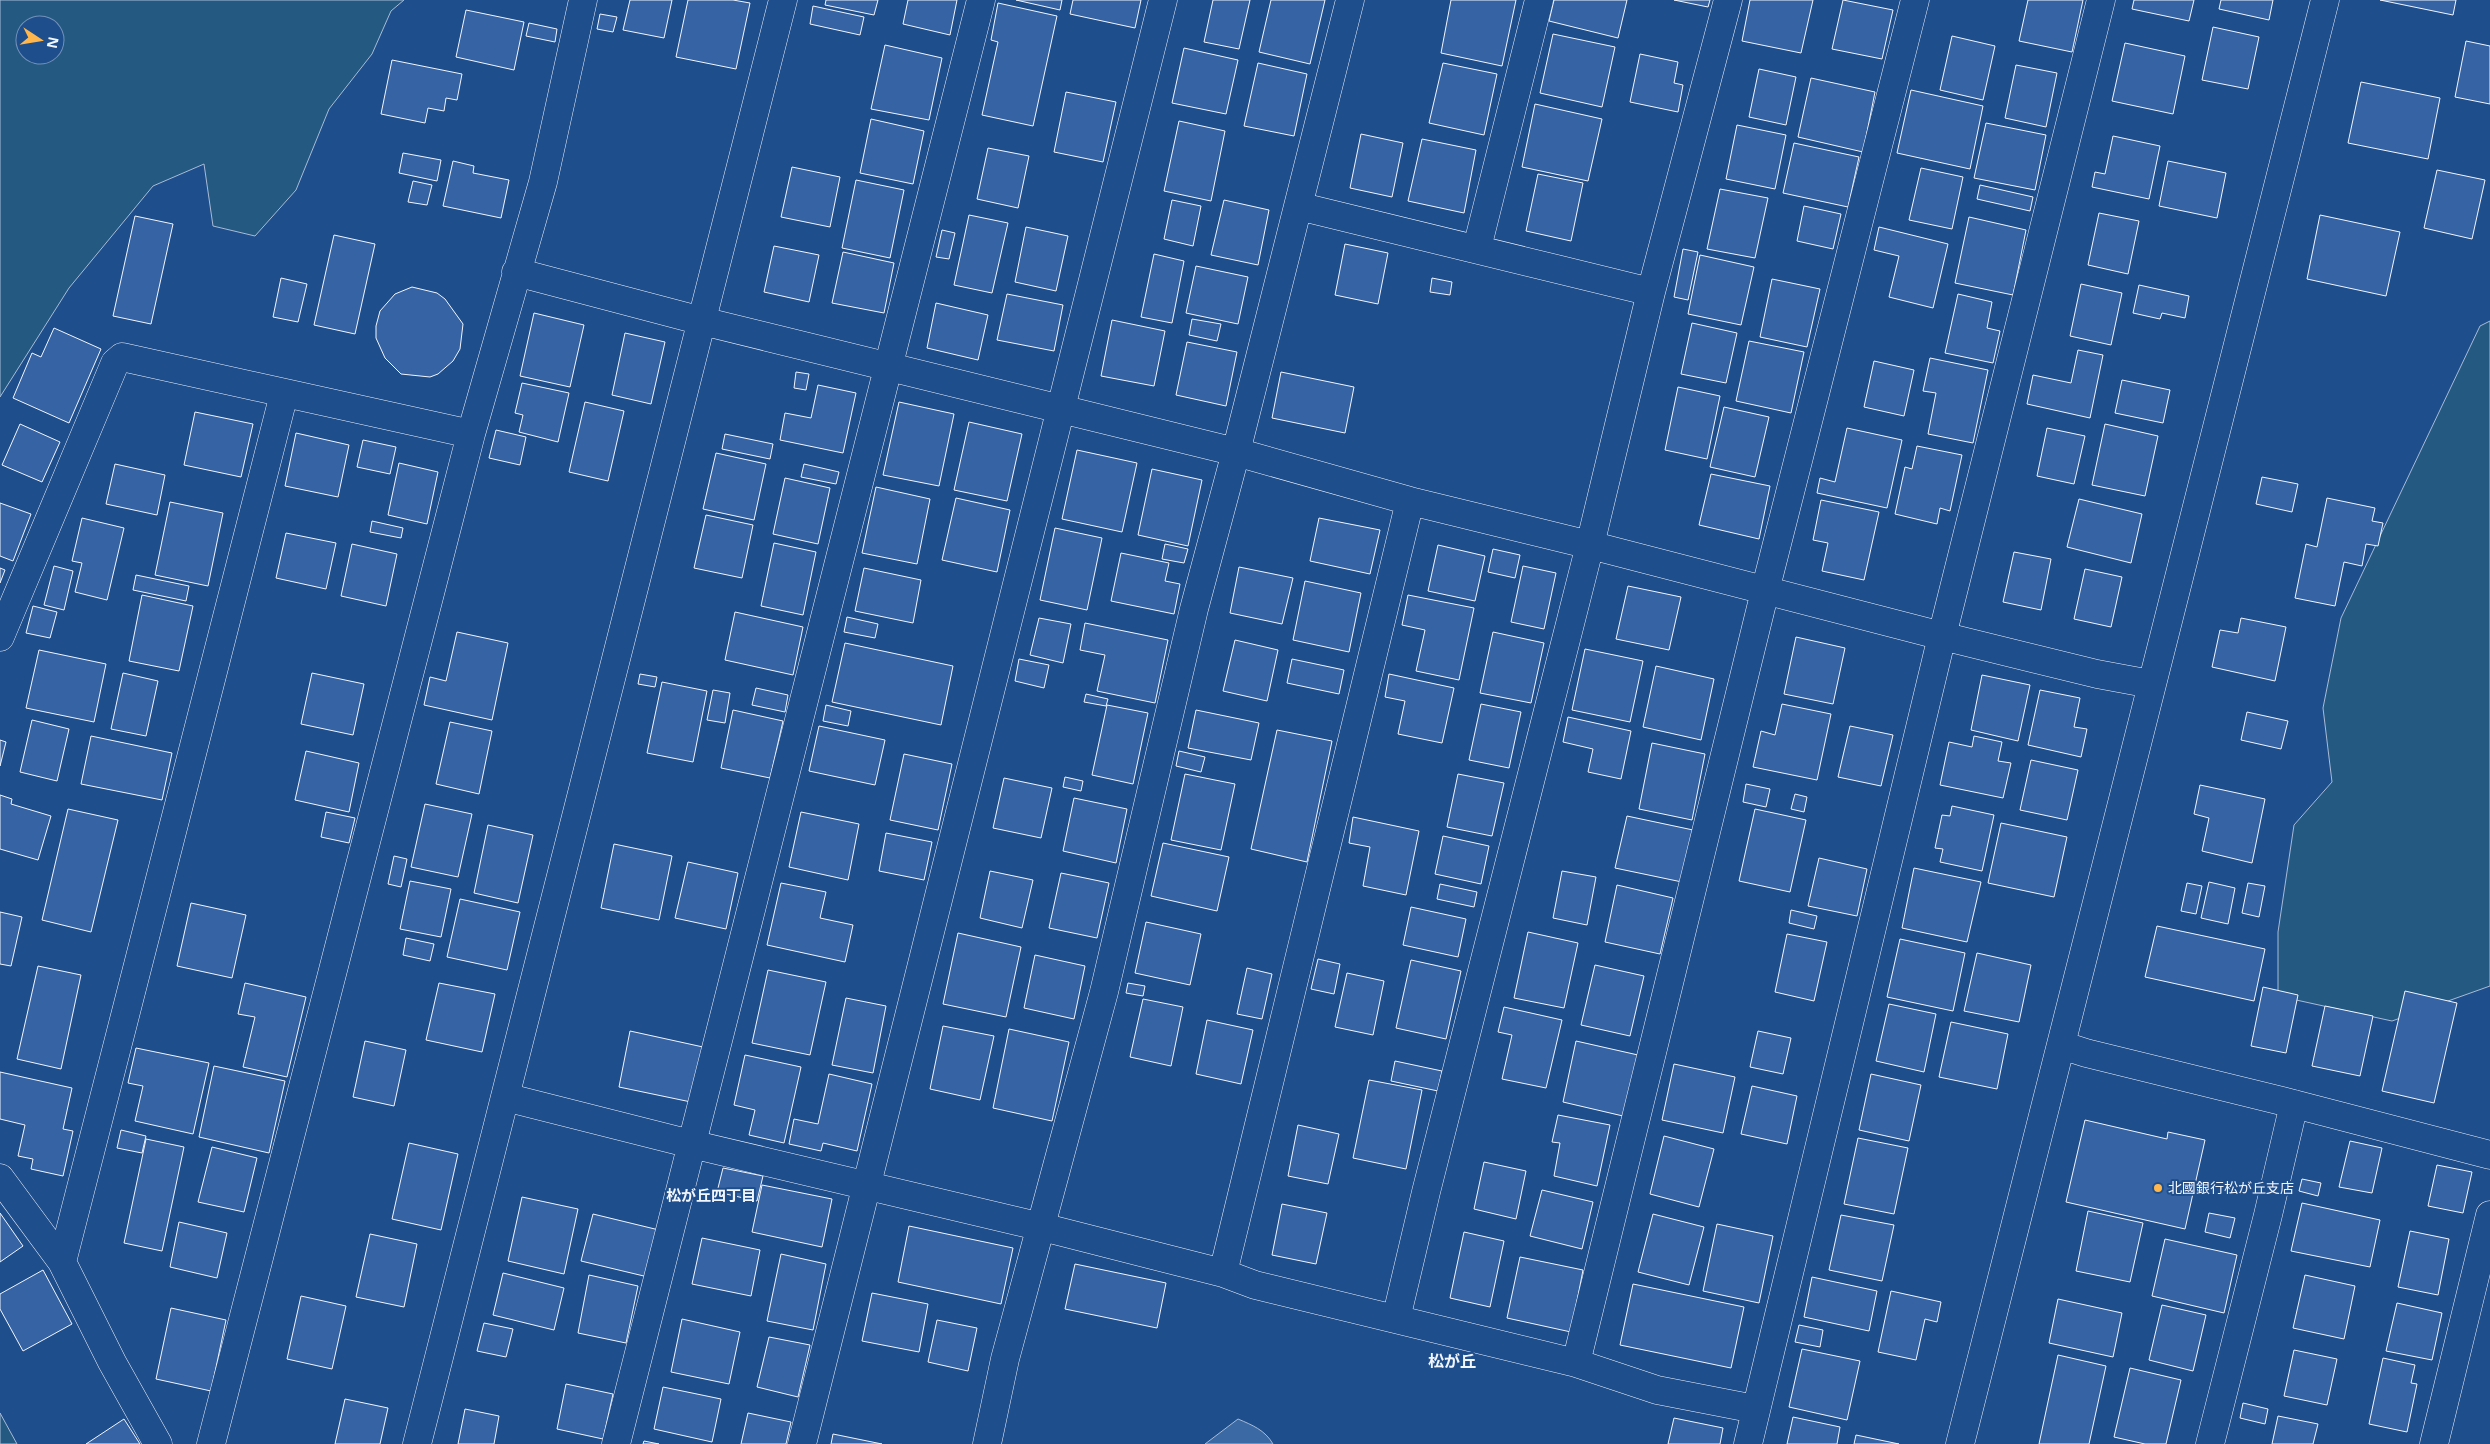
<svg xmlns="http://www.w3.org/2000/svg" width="2490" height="1444" viewBox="0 0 2490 1444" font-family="'Noto Sans','Noto Sans JP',sans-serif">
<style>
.green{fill:#245a82;stroke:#a8bbd7;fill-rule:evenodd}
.water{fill:#3b69a3;stroke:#a8bbd7}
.building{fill:#3563a3;stroke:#f2f6ff}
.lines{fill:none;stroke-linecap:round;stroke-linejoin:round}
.minor-casing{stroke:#f2f6ff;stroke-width:29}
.minor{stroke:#1f4e8c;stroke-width:28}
.poi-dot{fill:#ffb74d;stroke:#1f4e8c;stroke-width:2}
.labels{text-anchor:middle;stroke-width:4;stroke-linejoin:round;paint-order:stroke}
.poi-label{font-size:14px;fill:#f2f6ff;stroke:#1f4e8c;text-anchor:start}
.neighbourhood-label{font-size:15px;font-weight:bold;fill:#f2f6ff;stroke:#1f4e8c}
.quarter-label{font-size:16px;font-weight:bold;fill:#f2f6ff;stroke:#1f4e8c}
</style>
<rect width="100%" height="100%" fill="#1f4e8c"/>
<path class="green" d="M0 0H404L391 11 372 54 329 109 296 190 255 236 213 226 204 164 153 186 69 288 0 397ZM25 25H55V55H25Z
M2490 321V986L2392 1021 2278 996V932L2294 825 2332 782 2323 708 2341 618 2480 326Z
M0 1413 17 1444H0Z"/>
<path class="water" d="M1238 1419C1252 1425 1265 1430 1273 1444H1205Z"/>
<path class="building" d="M630 0H672L664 38 623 30Z
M688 0H733L750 3 736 69 676 57Z
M826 0H878L874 15 825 5Z
M908 0H957L950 35 903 24Z
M1016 0H1062L1060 10Z
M1073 0H1141L1135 28 1070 14Z
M1213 0H1250L1239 49 1204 42Z
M1271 0H1325L1310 64 1259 52Z
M1451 0H1516L1502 66 1441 53Z
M1554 0H1627L1618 38 1549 21Z
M1674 0H1710L1708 7Z
M1750 0H1813L1801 53 1742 41Z
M1843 0 1893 10 1882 59 1832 49Z
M2028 0H2083L2072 52 2019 41Z
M2134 0H2194L2189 21 2132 9Z
M2221 0H2273L2269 20 2219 9Z
M2380 0H2456L2453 15Z
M998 3 1057 16 1033 126 982 115 998 42 991 40Z
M813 6 864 17 860 35 810 24Z
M466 10 524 22 514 70 456 57Z
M600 14 617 17 613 32 597 29Z
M529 23 557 29 555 42 526 36Z
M2213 27 2259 37 2248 89 2202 80Z
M1553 34 1615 47 1602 107 1540 93Z
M1952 36 1995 46 1983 100 1940 90Z
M2466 41 2490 46V104L2455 97Z
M2125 43 2185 56 2173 114 2112 101Z
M885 45 942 58 929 120 871 109Z
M1184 48 1238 60 1226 114 1172 103Z
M1640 54 1678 62 1674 83 1683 85 1678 112 1630 102Z
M392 60 462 74 457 100 446 98 444 111 428 108 425 123 381 114Z
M1258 63 1307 74 1294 136 1244 126Z
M1443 63 1497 74 1484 135 1429 123Z
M2016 65 2057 73 2046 127 2005 118Z
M1759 69 1796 77 1786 125 1749 117Z
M1811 78 1875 92 1863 152 1798 137Z
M2361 82 2440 98 2428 159 2348 143Z
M1911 90 1983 106 1970 169 1897 153Z
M1066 92 1116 102 1103 162 1054 152Z
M1535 104 1602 119 1588 181 1522 167Z
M871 119 924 131 913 184 860 173Z
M1179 121 1225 131 1211 201 1164 191Z
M1986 123 2046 135 2035 190 1974 178Z
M1737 125 1786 135 1775 189 1726 179Z
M1361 134 1403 143 1392 197 1350 188Z
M2113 136 2160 146 2149 199 2092 187 2095 172 2105 174Z
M1422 139 1476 150 1464 213 1408 201Z
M1794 143 1859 157 1848 207 1783 193Z
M988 148 1029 156 1018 208 977 199Z
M403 153 441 160 437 181 399 173Z
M453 161 474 166 473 173 509 180 501 218 443 206Z
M2168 161 2226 173 2217 218 2159 206Z
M792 167 840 177 830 227 781 217Z
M1921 168 1963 177 1952 229 1909 220Z
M2437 170 2485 180 2472 239 2424 228Z
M1538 174 1583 183 1571 241 1526 231Z
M856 180 904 190 890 258 842 248Z
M413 181 432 185 427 205 408 202Z
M1980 185 2033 197 2030 211 1977 199Z
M1720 189 1768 198 1755 258 1707 249Z
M1172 200 1201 206 1193 246 1164 239Z
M1224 200 1269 210 1258 265 1211 255Z
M1804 206 1841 214 1833 249 1797 241Z
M2099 213 2139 221 2128 274 2088 265Z
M969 215 1008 223 992 293 954 285Z
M2320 215 2400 232 2386 296 2307 279Z
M135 216 173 224 151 324 113 316Z
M1969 217 2026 230 2013 295 1955 283Z
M1026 227 1068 236 1056 291 1015 282Z
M1879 227 1948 244 1933 308 1889 297 1899 256 1874 250Z
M942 230 955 233 949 259 936 257Z
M334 235 375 244 355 334 314 325Z
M1345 244 1388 253 1378 304 1335 295Z
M774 246 819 255 809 302 764 292Z
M1683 249 1698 252 1688 300 1674 297Z
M843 252 894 263 884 313 832 303Z
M1154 254 1184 261 1172 323 1141 317Z
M1700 255 1754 267 1741 325 1688 314Z
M1196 266 1248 277 1238 324 1186 313Z
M281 278 307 284 298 322 273 317Z
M1432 278 1452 282 1450 295 1430 292Z
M1772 279 1820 289 1807 347 1760 337Z
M2081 284 2122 293 2111 345 2070 336Z
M2139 285 2189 296 2185 318 2162 313 2160 319 2133 313Z
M412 287 437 293 445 299 463 324 460 349 453 361 438 374 430 377 401 374 385 358 376 338V326L380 311 395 294Z
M1007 294 1063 305 1054 351 997 340Z
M1958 294 1992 302 1987 328 2000 331 1993 363 1945 353Z
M936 303 988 315 978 360 927 348Z
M534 313 584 325 570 387 520 376Z
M1192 319 1221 324 1217 341 1189 335Z
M1112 320 1165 331 1154 386 1101 376Z
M1692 323 1737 333 1726 383 1681 374Z
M54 328 101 349 69 423 13 398 32 353 41 357Z
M625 333 665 342 651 404 612 395Z
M1749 341 1804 352 1791 413 1736 401Z
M1187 342 1237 352 1226 406 1176 395Z
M2078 350 2103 355 2090 418 2027 404 2033 375 2071 383Z
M1930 358 1988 370 1973 443 1928 434 1936 393 1923 391Z
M1874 361 1914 370 1904 416 1864 407Z
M796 372 809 374 806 390 794 388Z
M1281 372 1354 387 1345 433 1272 418Z
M2122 380 2170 390 2163 423 2115 413Z
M522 383 569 393 558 442 519 432 523 415 515 413Z
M818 385 856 393 843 453 780 440 785 413 811 418Z
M1678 387 1720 396 1707 459 1665 450Z
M585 402 624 411 608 481 569 472Z
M899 402 954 414 939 486 883 475Z
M1724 407 1769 417 1755 477 1710 467Z
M195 412 253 424 241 477 184 465Z
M969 422 1022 434 1007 501 954 490Z
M20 424 60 442 42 482 2 465Z
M2105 424 2158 436 2145 496 2092 485Z
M1847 428 1902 440 1887 508 1817 493 1820 478 1835 482Z
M2047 428 2085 436 2074 484 2037 476Z
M496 430 526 437 520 465 489 458Z
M296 433 349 445 338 497 285 486Z
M725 434 773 444 770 459 722 449Z
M363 440 396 447 390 474 357 467Z
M1917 446 1962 455 1950 511 1940 508 1937 524 1895 514 1905 467 1912 469Z
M1077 450 1137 463 1122 532 1062 519Z
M716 453 766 464 754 520 703 509Z
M399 463 438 472 427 524 388 515Z
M115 464 165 475 157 515 106 504Z
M804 464 839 472 836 484 801 477Z
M1152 469 1202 480 1188 546 1138 535Z
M1711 474 1770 486 1759 539 1699 525Z
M2262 477 2298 484 2292 512 2256 504Z
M785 478 830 488 818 544 773 534Z
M876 487 930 499 917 564 862 553Z
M956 498 1010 510 997 572 942 560Z
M2327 498 2375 508 2372 521 2383 523 2378 546 2366 544 2362 566 2344 562 2335 606 2295 598 2306 544 2317 547Z
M2079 499 2142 514 2131 563 2067 547Z
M1821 500 1879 512 1864 580 1822 571 1828 543 1813 540Z
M170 502 223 513 208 586 155 575Z
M0 503 31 514 13 561 0 556Z
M706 515 753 525 742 578 694 568Z
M82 518 124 528 107 600 75 592 82 563 72 561Z
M1319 518 1380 530 1370 574 1310 561Z
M372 521 403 528 401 538 370 532Z
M1055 528 1102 538 1087 610 1040 600Z
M286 533 336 543 326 589 276 578Z
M774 543 816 552 803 615 761 606Z
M352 544 397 554 386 606 341 596Z
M1165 544 1188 549 1184 563 1162 559Z
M1438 545 1485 556 1475 601 1428 591Z
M1493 549 1520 555 1515 578 1488 572Z
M2014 552 2051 559 2041 610 2003 602Z
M1121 553 1169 563 1165 581 1180 584 1174 614 1111 601Z
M54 566 73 571 64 610 44 605Z
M1523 566 1556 573 1544 629 1511 622Z
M1239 567 1293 578 1282 624 1230 613Z
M0 568 5 570 0 583Z
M864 568 921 580 913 623 855 611Z
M2085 569 2122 577 2111 627 2074 619Z
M136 575 189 586 186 601 133 590Z
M1305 581 1361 593 1349 652 1293 640Z
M1628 586 1681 597 1669 650 1616 639Z
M142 595 193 606 179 671 129 661Z
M1408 595 1474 608 1459 680 1416 671 1425 630 1402 625Z
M33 606 57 612 50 638 26 633Z
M735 612 803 627 793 675 725 660Z
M847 617 878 624 875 638 844 632Z
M1039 618 1071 624 1063 663 1030 655Z
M2241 618 2286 627 2275 681 2212 667 2220 630 2238 633Z
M1085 623 1168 640 1155 703 1097 691 1105 655 1080 650Z
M457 632 508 643 492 720 424 705 430 677 446 681Z
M1493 632 1544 643 1531 703 1480 693Z
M1796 637 1845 648 1833 704 1784 694Z
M1235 640 1278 650 1267 701 1223 691Z
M845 643 953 666 941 725 832 702Z
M1585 649 1643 661 1630 722 1572 710Z
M39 650 106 664 94 722 26 708Z
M1019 659 1049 665 1044 688 1015 681Z
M1292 659 1344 670 1339 694 1287 683Z
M1656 666 1714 679 1701 740 1643 727Z
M123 673 158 681 146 736 111 729Z
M312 673 364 684 353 735 301 724Z
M640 674 657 677 655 687 638 684Z
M1389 674 1454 688 1442 743 1398 734 1405 701 1385 697Z
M1982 675 2030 685 2018 741 1971 730Z
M662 682 707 691 693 762 647 753Z
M756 688 788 695 785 712 752 705Z
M713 690 730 693 725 723 707 720Z
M2040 690 2080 698 2074 727 2087 729 2081 757 2028 745Z
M1086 694 1108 699 1106 706 1084 702Z
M1481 704 1521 712 1509 768 1469 760Z
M1782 704 1831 714 1817 780 1753 767 1761 731 1775 735Z
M826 705 851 711 848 726 823 721Z
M1107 705 1148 713 1133 784 1092 775Z
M733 710 783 721 770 778 721 768Z
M1196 710 1259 723 1251 760 1188 748Z
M2247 712 2288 721 2281 749 2241 740Z
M1568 717 1631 731 1621 779 1588 772 1593 749 1563 742Z
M32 720 69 729 57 781 20 772Z
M450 722 492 731 479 794 436 784Z
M819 726 885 740 875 785 809 771Z
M1850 726 1893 735 1881 786 1838 777Z
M1277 730 1332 741 1307 862 1251 849Z
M91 736 172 753 162 800 81 784Z
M1974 736 2002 742 1998 761 2011 763 2003 798 1940 785 1949 742 1972 747Z
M0 740 6 742 0 766Z
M1652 743 1705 754 1692 820 1639 809Z
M306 751 359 763 349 812 295 800Z
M1179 751 1205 757 1201 772 1176 766Z
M904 754 952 764 938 830 890 820Z
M2031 760 2078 770 2067 820 2020 810Z
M1185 774 1235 784 1221 850 1171 840Z
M1458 774 1504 783 1492 836 1447 827Z
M1065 777 1083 781 1081 791 1063 787Z
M1004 778 1052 788 1041 838 993 828Z
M1746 784 1770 789 1766 807 1743 802Z
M2200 785 2265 799 2252 863 2202 851 2209 818 2194 814Z
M1795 794 1807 797 1804 812 1791 809Z
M0 795 12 799 11 804 51 816 38 860 0 849Z
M1074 798 1127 809 1116 863 1063 851Z
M425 804 472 814 458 877 411 867Z
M1952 806 1994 815 1982 871 1940 862 1943 849 1935 848 1942 815 1950 816Z
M68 809 118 820 91 932 42 920Z
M1755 809 1806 820 1790 892 1739 881Z
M326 812 355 818 349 843 321 837Z
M801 812 859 824 848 880 789 867Z
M1627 816 1693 830 1682 882 1615 868Z
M1353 817 1419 831 1406 895 1363 886 1370 847 1349 843Z
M2001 823 2067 837 2054 897 1988 883Z
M488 825 533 835 518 903 474 893Z
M886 833 932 842 924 880 879 871Z
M1443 836 1489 846 1481 884 1435 874Z
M1163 843 1229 857 1217 911 1151 896Z
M614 844 672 856 659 920 601 908Z
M394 856 407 859 401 887 388 884Z
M1819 858 1867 869 1857 916 1808 906Z
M688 862 738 873 726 929 675 918Z
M1914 868 1981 882 1967 942 1902 928Z
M990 871 1033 880 1022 928 980 918Z
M1562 871 1596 877 1587 925 1553 918Z
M1061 873 1109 883 1097 938 1049 928Z
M410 881 451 889 441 937 400 929Z
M2209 882 2235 888 2228 924 2201 918Z
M781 883 826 892 820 918 853 925 845 962 767 945Z
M2187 883 2202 886 2196 914 2181 911Z
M2248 883 2265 886 2259 917 2242 913Z
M1440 884 1477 892 1474 907 1437 899Z
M1617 885 1673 898 1660 954 1605 942Z
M460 899 520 912 507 970 447 957Z
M191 903 246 915 232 978 177 966Z
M1411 907 1466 919 1458 957 1403 945Z
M1791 910 1817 916 1814 929 1789 923Z
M0 912 22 917 11 966 0 964Z
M1146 922 1201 934 1190 985 1135 973Z
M2157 926 2265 949 2254 1001 2145 977Z
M1528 932 1578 943 1564 1008 1514 998Z
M958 933 1021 947 1006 1017 943 1004Z
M1787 934 1827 942 1814 1001 1775 992Z
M406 938 434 944 430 961 403 955Z
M1900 939 1965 953 1953 1011 1887 997Z
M1977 953 2031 965 2019 1022 1964 1011Z
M1035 955 1085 966 1074 1019 1024 1008Z
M1318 959 1340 964 1334 994 1311 989Z
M1411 960 1461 971 1446 1039 1396 1028Z
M1595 965 1644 976 1630 1036 1581 1025Z
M38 966 81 975 61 1069 17 1059Z
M1247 968 1272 974 1262 1019 1237 1014Z
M768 970 826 982 810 1055 752 1043Z
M1347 973 1384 981 1373 1035 1335 1027Z
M245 983 306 997 287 1077 243 1067 255 1017 238 1014Z
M439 983 495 994 482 1052 426 1040Z
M1128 983 1145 986 1143 996 1126 993Z
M2263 987 2298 995 2286 1053 2251 1046Z
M2405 991 2457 1003 2434 1103 2382 1091Z
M846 998 886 1006 873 1073 832 1065Z
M1143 999 1183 1007 1171 1066 1130 1057Z
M1889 1004 1936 1014 1924 1072 1876 1061Z
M2325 1006 2373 1016 2360 1076 2312 1066Z
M1504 1007 1562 1020 1546 1088 1502 1079 1512 1035 1498 1032Z
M1207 1020 1253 1030 1241 1084 1196 1074Z
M1951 1022 2008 1034 1997 1089 1939 1077Z
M943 1026 994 1036 980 1100 930 1089Z
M1009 1029 1069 1042 1052 1121 993 1108Z
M630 1031 703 1047 691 1102 619 1087Z
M1758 1031 1791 1038 1783 1074 1750 1067Z
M365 1041 406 1050 394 1106 353 1097Z
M1576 1041 1638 1055 1623 1116 1563 1102Z
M136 1048 209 1063 193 1134 135 1121 143 1086 128 1083Z
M745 1055 801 1067 784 1143 749 1135 755 1110 734 1105Z
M1395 1061 1442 1071 1438 1091 1391 1081Z
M1674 1064 1735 1077 1723 1133 1662 1120Z
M214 1066 285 1081 269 1153 199 1137Z
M0 1072 72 1088 63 1129 73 1131 63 1176 31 1169 33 1159 18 1156 25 1125 0 1119Z
M829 1074 872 1084 857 1151 823 1143 821 1151 789 1144 794 1119 818 1124Z
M1871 1074 1921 1085 1909 1141 1859 1130Z
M1369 1080 1422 1090 1406 1169 1353 1158Z
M1752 1086 1797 1096 1787 1144 1741 1134Z
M1558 1115 1610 1125 1597 1186 1554 1176 1560 1143 1552 1142Z
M2085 1120 2167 1139 2168 1132 2205 1140 2185 1229 2066 1202Z
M1298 1125 1339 1134 1328 1184 1288 1176Z
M121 1130 146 1136 142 1153 117 1148Z
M1664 1136 1714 1149 1699 1207 1650 1194Z
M1858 1138 1908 1148 1894 1214 1844 1204Z
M146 1139 184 1147 162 1251 124 1243Z
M2350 1141 2382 1148 2372 1193 2339 1187Z
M409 1143 458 1154 441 1230 392 1219Z
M212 1147 257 1158 244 1212 198 1202Z
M1484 1162 1526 1171 1516 1219 1474 1209Z
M2437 1165 2472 1172 2463 1213 2428 1206Z
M723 1168 763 1176 757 1201 717 1192Z
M2302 1179 2321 1183 2318 1196 2299 1191Z
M762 1185 832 1199 822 1247 752 1232Z
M1542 1190 1593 1202 1582 1249 1530 1236Z
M522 1197 578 1209 564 1274 508 1261Z
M2302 1203 2380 1220 2370 1267 2291 1251Z
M1282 1204 1327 1213 1316 1264 1272 1255Z
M2088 1211 2143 1223 2130 1282 2076 1271Z
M0 1213 23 1246 0 1262Z
M2209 1213 2235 1218 2230 1238 2205 1232Z
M593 1214 659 1230 648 1277 581 1261Z
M1653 1214 1704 1227 1689 1285 1638 1272Z
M1841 1215 1894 1225 1882 1281 1829 1270Z
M179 1222 227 1233 217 1278 170 1267Z
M1717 1224 1773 1236 1759 1303 1703 1291Z
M909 1226 1013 1248 1001 1304 898 1282Z
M2410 1231 2449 1239 2438 1295 2398 1287Z
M1464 1232 1504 1241 1490 1307 1450 1298Z
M370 1234 417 1244 404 1307 356 1297Z
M702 1238 760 1250 751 1296 692 1284Z
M2165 1239 2237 1255 2224 1313 2152 1296Z
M781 1254 826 1264 813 1330 767 1321Z
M1520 1257 1583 1270 1571 1332 1507 1318Z
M1075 1264 1166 1283 1157 1328 1065 1309Z
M43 1270 72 1324 23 1351 0 1309V1294Z
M503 1273 564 1288 554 1330 493 1315Z
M589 1275 638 1286 626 1343 578 1333Z
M2305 1275 2355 1286 2344 1339 2293 1328Z
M1812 1277 1877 1291 1869 1331 1804 1317Z
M1633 1284 1744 1307 1731 1368 1620 1345Z
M1891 1291 1941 1302 1937 1322 1925 1319 1916 1360 1878 1352Z
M872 1293 928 1304 919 1352 862 1341Z
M301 1296 346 1306 332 1369 287 1359Z
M2058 1299 2122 1313 2113 1357 2049 1343Z
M2397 1303 2442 1313 2432 1360 2386 1351Z
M2162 1305 2206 1315 2193 1371 2149 1360Z
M171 1308 226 1320 211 1391 156 1379Z
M682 1319 740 1332 729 1384 671 1372Z
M937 1320 977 1328 968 1371 928 1362Z
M484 1323 513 1329 506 1357 477 1351Z
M1799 1325 1823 1330 1820 1347 1795 1342Z
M769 1337 810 1345 798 1397 757 1387Z
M1802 1349 1860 1361 1847 1420 1789 1407Z
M2294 1350 2337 1359 2327 1405 2284 1396Z
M2058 1355 2106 1366 2089 1444H2039Z
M2383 1358 2415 1365 2411 1383 2417 1384 2407 1432 2369 1424Z
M2130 1368 2181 1380 2166 1444H2145L2114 1437Z
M566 1384 613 1394 603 1439 557 1429Z
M663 1387 721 1399 712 1442 654 1429Z
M345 1399 388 1408 380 1444H335Z
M2243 1403 2268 1409 2265 1424 2240 1418Z
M465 1409 499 1416 494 1444H458Z
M748 1413 791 1422 786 1444H741Z
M2278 1416 2318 1424 2313 1444H2272Z
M1793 1417 1840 1427 1837 1444H1787Z
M1674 1418 1723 1428 1720 1444H1668Z
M124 1419 140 1444H86Z
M833 1434 882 1444H831Z
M1856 1435 1899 1444H1854Z
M644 1441 659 1444H643Z"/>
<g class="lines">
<defs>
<path id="minor" d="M1298 206 1651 292
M1477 248 1539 0
M516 272 702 321 1236 452 1410 501 1590 545 1942 636 2097 674 2151 684
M0 637 115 363 122 357 471 434
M2061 1045 2086 1053 2294 1104 2490 1155
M505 1097 691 1144 1042 1227 1223 1273 1255 1285 1576 1363 1657 1390 1755 1409
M0 1178 62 1262 112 1362 158 1444
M62 1262 284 394
M1223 1273 1410 501
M1396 1319 1426 1192 1590 545 1651 292 1728 0
M1576 1363 1765 591 1915 0
M211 1444 471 434 543 182 583 0
M417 1444 783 0
M616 1444 981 0
M802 1444 1163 0
M987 1444 1005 1359 1104 992 1194 609 1236 452 1350 0
M1748 1444 1942 636 2101 0
M1960 1444 2325 0
M2210 1444 2268 1215 2294 1104
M2434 1444 2490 1215"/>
</defs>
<use href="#minor" class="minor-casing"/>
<use href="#minor" class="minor"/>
</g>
<circle class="poi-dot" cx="2158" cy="1188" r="5"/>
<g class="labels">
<g class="poi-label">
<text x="2168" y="1193">北國銀行松が丘支店</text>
</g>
<g class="neighbourhood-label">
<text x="711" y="1201">松が丘四丁目</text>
</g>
<g class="quarter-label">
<text x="1452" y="1367">松が丘</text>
</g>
</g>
<g transform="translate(40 40) rotate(102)"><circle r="24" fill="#1f4e8c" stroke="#7391ba"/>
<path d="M0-4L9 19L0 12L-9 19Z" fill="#ffb74d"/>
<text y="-8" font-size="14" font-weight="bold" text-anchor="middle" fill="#f2f6ff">N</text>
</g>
</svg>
